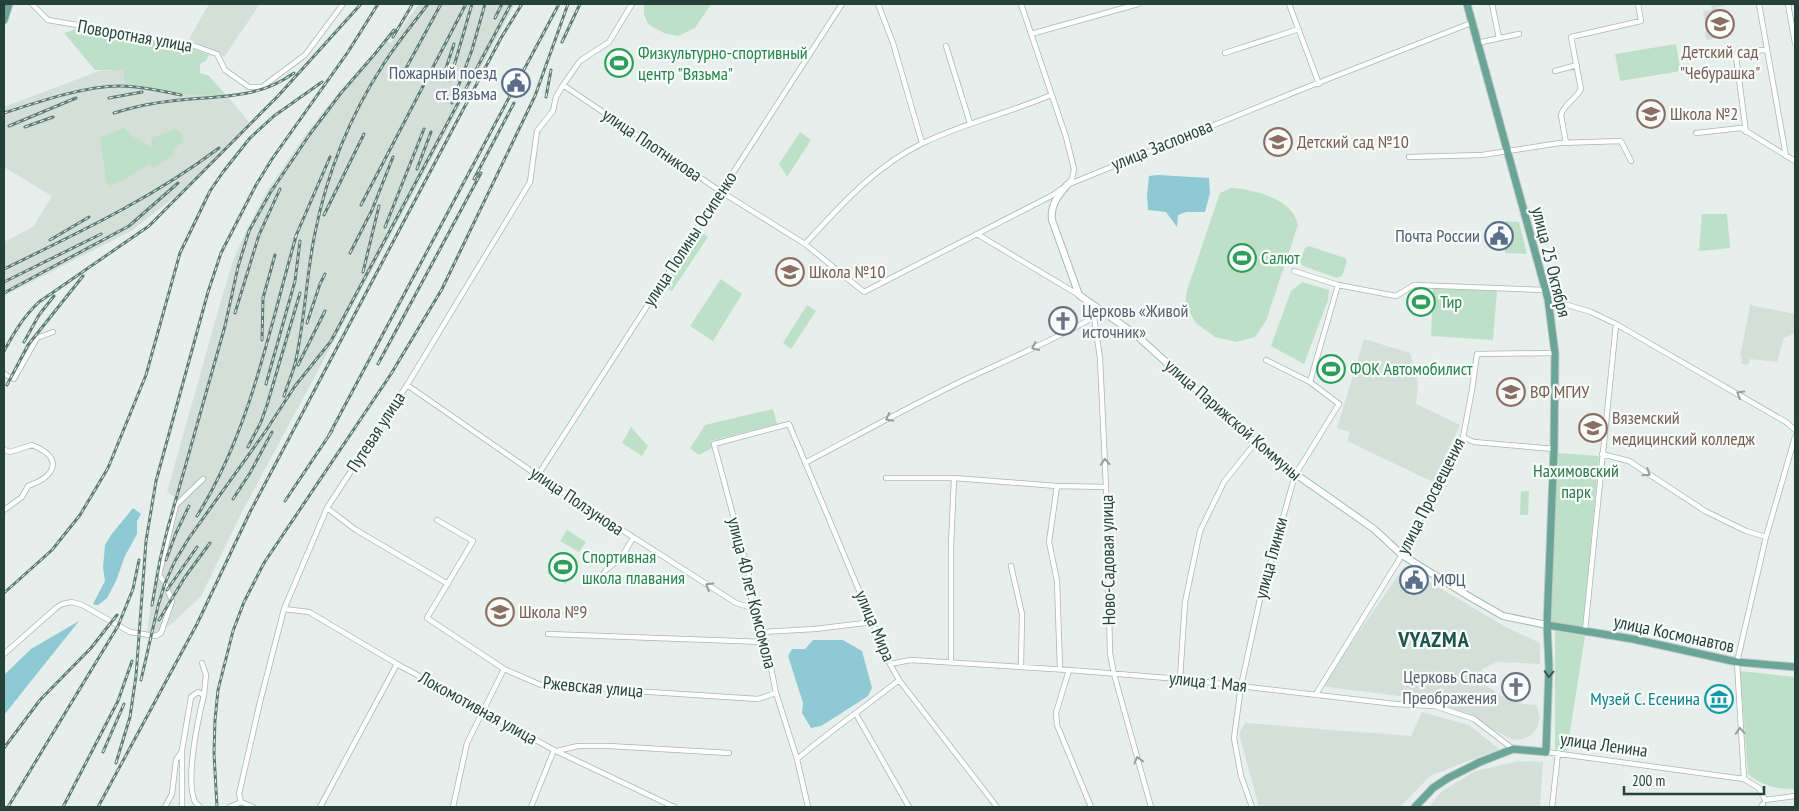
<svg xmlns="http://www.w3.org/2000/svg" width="1799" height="811" viewBox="0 0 1799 811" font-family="'PT Sans Narrow',sans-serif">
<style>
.built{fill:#d4dfda}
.green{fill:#bfe0c8}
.water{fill:#8ec9d4}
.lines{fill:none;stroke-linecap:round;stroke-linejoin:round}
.street-casing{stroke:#a8b8b2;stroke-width:6}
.secondary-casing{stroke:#a4bbb3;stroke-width:8}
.primary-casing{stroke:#c2cac8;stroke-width:9}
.street{stroke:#fff;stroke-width:4.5}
.secondary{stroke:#fff;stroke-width:6}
.primary{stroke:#6aa596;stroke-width:7}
.rail-casing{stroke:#5f7d75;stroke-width:3}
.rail{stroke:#f7fbf9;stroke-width:1;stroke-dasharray:4;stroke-linecap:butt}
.oneway{stroke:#92a09c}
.oneway2{stroke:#365b51}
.labels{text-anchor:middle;stroke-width:4.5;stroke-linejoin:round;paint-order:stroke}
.street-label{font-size:18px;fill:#24423a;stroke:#f7fbf9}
.education-label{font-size:18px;fill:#785e54;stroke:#f7fbf9;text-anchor:start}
.leisure-label{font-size:18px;fill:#27864d;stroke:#f7fbf9;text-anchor:start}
.service-label{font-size:18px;fill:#4e5e75;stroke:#f7fbf9;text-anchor:end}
.worship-label{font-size:18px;fill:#5b616d;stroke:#f7fbf9;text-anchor:start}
.park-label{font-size:18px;fill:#2d7a4b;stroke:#f7fbf9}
.culture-label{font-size:18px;fill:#0d838f;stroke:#f7fbf9;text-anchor:end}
.district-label{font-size:22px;font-weight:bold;letter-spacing:1px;fill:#1f5548;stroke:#f7fbf9}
</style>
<rect width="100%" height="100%" fill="#e6efeb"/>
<path class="built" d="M209 4H260L224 57 189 39Z
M419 4H515L243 510 201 596 172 624 156 633H147L155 575 174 497 167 492 222 297 234 258 247 229 267 191 308 131 339 92H343L387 41 391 43Z
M1711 4H1724V6L1716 7 1718 19H1725L1727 28 1718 29 1720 38 1706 40 1705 31 1714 30 1713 19 1704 20 1703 11 1712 10Z
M200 65V73L209 76 225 94H228L229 98 249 122 176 196 131 231 4 296V242L33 227 52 196 4 167V107L99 71Z
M1750 305 1795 314V333L1784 338 1777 362 1750 359 1748 365 1741 364 1742 357H1740Z
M1364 339 1410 353 1418 382 1416 404 1460 425 1433 482 1347 441 1350 432 1337 428Z
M1404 567 1506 627 1540 643V664L1497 662 1482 669 1481 682 1505 698 1524 704 1536 705 1540 717 1537 728 1531 735 1523 739 1513 740 1438 701 1321 686Z
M1422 712 1469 725 1499 749 1430 776 1400 807H1259L1239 734 1245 723 1411 736Z
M1519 761 1543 762 1540 807H1429L1441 792 1475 771Z"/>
<path class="green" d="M644 4H711L695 28 678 36 664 33 648 24 644 14Z
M76 29 186 46 209 55 206 61 200 64V73L209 76 225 94C192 100 158 86 125 84L123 70H95L64 33Z
M1676 44 1681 71 1620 81 1615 54Z
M124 128 132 136 153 148 151 138 176 129 182 134 183 141 173 150V155L153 168 150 163 129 177 109 186 106 181 100 137Z
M800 132 811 140 787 177 779 164Z
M1231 188C1254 189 1293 199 1298 225L1266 321 1255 337 1236 342 1215 337 1196 323 1185 305 1187 290 1220 193Z
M1702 214H1727L1730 248 1699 251Z
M1506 221 1519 222 1527 254 1505 253Z
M700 231 708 237 672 291 664 286Z
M1309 246 1345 258 1347 262 1342 276 1337 278 1303 266 1300 262 1305 248Z
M721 279 742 294 713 341 690 326Z
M1302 282 1329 290 1328 300 1304 364 1271 346 1291 291Z
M1433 288 1497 291 1493 340 1431 336Z
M807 305 816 311 791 349 783 343Z
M773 409 777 424 711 441 712 448 699 455 690 448 705 425Z
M631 427 648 446 642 456 622 443Z
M1557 453 1599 456 1583 628 1551 623Z
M1521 491H1529L1528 515H1520Z
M567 530 586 542 579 552 560 541Z
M558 554 578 566 574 572 570 569 566 575 570 577 566 584 547 573Z
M1555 631 1585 636 1567 751 1555 749Z
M1740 671 1795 677V789C1775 789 1763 786 1748 774Z"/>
<path class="water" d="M1158 175 1209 178 1210 193 1205 212H1186L1178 215 1177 227 1166 212 1148 210 1147 195 1149 176Z
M133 508 141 514 137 521V534L125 556 116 581 107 598 98 605H95L93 604 105 581 103 568 105 545 111 535Z
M79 621 4 715V675L31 649Z
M813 640H843L862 651 872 688 868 696 837 716 821 726 811 728 802 713 803 703 788 656 792 649H805Z"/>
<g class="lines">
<defs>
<path id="street" d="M32 4 48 20 189 44 217 54 225 70 249 87H262L305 55 343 4
M878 4 893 43 922 143
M1021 4 1066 137 1074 169 1072 179 1067 185
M1289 4 1319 84
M1492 4 1499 38
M1759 4 1786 156
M1788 4 1795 43
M1031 34 1138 4
M1477 43 1519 34
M946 46 970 123
M1225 53 1299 29
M1555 71 1577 65
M563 85 720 191 805 244 864 292 1053 195 1067 185 1295 92 1471 23
M1746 132 1736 56 1738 52 1741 51 1767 50
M1696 133 1741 128 1795 161
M1566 143 1561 115C1564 104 1576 99 1581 89L1571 37 1641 21 1638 4
M1409 157 1482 155 1560 143 1621 141 1631 161
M977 234 1079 295
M805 244C840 206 875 166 923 143 964 123 1009 113 1051 95
M1294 271 1338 285
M1548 299 1591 312 1616 324 1786 422 1795 430
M1097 309 1094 317 1100 358 1106 487 1110 653 1114 674 1151 807
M4 374 14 379 37 338 53 332
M1310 382 1338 285 1396 296 1414 285 1545 290
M407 385 547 482 736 603 752 608
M1463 437 1474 442 1554 449
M4 450 10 452 32 445C64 458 56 476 28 486L22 497 4 510
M1602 454 1629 461 1705 511 1746 531 1766 537
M805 463C858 435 910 406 964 380 1007 360 1052 341 1094 317
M538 475 842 4
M886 478H954L1057 486 1106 487
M1057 486 1049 542 1057 581 1060 669
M327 508 356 530 448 584
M437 520 473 541 427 618 504 669 541 685 758 699 776 693
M1011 566 1022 614 1021 666
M598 582 606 570 621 558 633 538
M284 609 309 612 397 664 554 750 674 807
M1585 631 1616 324
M762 632 815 629 873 622
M548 634 766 642
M4 654 56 608 62 604 72 602 82 605 130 632 156 636 161 633 172 601 165 583 159 575 176 505 203 479
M951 662V546L954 478
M202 663 206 675 204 695
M890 664 911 660 1069 670 1180 679 1395 704 1435 706 1474 719 1513 749
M1069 670 1056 713 1057 725 1091 807
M1180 679 1185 602 1200 531 1224 482 1255 443
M1316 694 1402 555 1463 437 1472 390 1477 354 1555 353
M856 714 909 807
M557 751 578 746H609L729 753
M1546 752 1744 779 1759 788 1765 800
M797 759C830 731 865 707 899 680
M1744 779 1737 662 1766 537 1795 437
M1765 800 1795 796
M241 802 239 794 260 702 284 609 327 508 407 385 530 182 537 131 553 111 556 97 563 85 580 61 609 42 632 4
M241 802 253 807
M165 807 172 794 176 760 182 751
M182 807V750L191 697 198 692 204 695C198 719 185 780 195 802 195 802 200 807 200 807
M230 807 241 802
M320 807 397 664
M453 807 467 743 504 669
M531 807 554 750
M808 807 797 759 776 693 766 642 752 608 749 575 714 444 789 424 890 664 899 680 997 807
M1252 807 1241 776 1234 738 1241 686 1260 599 1295 475 1339 404 1310 382 1266 360
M1552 807 1558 753
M1761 807 1763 804"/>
<path id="secondary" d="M1067 185C1058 196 1050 205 1052 220L1079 295 1135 334 1270 456 1374 529 1402 555 1470 597 1503 616 1547 625"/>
<path id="primary" d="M4 20 9 4
M1547 625 1633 639 1737 662 1795 667
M1415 807 1433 788 1448 778 1480 762 1513 749 1546 752 1549 667 1547 625 1554 449 1555 353 1548 299 1467 4"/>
</defs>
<use href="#street" class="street-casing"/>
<use href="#secondary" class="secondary-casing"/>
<use href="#primary" class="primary-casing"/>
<use href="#street" class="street"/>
<use href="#secondary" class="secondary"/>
<use href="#primary" class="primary"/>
<defs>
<path id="rail" d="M495 18 502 4
M393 37 412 5
M562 42 580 4
M404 72 441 4
M443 77 454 44
M450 80 472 4
M546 97 551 70
M109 98 142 92
M452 103 472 50 485 4
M4 113C38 102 84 86 120 86 140 86 161 91 181 95
M114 113C133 107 152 103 171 101 216 95 255 101 294 73
M9 126 76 98
M25 127 53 117
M417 169 431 132
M474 179 514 103
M361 205 466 4
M324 215 364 134
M385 227 424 129
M295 238 330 157
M50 240 89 217
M350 253 372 210 393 157
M4 269C78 233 153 198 219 148
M363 272 379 206
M4 282 101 234
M4 293 129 226 178 183
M235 313 259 235 280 189
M307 323 320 284 325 274
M262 340 263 298 275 255
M24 342 39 315 54 296
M4 351C14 333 23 317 39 302L149 226 278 96 361 4
M378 364 481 173
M298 365 325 311
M266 384 295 281 300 241
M7 385 28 345 83 276
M284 396C287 386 292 375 295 364 305 321 306 276 315 233 327 173 350 116 383 65 396 44 413 24 428 4
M328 437 559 4
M248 447 261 422 267 405 300 293
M233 499 250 473 272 432
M285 501 332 431
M197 516C251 430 269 329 297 233
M166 560 176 533 189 506
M167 590 197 547
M4 593 52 550 80 515 108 468 146 375 180 253 210 191 223 172 250 138 274 116 322 82
M152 605 160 560 167 531 225 326 238 267 249 231 270 193 310 134 341 93 374 55 394 30
M159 620 185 577 210 543
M141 680 158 606 165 583 175 561 189 538 265 432 295 386 331 341 511 4
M4 748 40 700 91 648 117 615
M103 752 124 704
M116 763 130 717 136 676 146 541 156 481 208 292 221 253 256 185 272 159 348 52 378 4
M8 807 118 626 133 589 139 560
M63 807 118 701 132 661
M98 807 197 624 250 512 501 38 522 4
M217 807 214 753 215 720 218 690 233 631 244 602 264 563 391 374 442 289 535 96 568 4"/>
</defs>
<use href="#rail" class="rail-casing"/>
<use href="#rail" class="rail"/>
</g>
<defs><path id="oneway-chevron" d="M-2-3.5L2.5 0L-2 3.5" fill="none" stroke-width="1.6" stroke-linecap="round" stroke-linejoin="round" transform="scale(1.25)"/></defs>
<g class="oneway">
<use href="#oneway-chevron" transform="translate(1035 347) rotate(155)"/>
<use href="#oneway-chevron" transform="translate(1740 394) rotate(-149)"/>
<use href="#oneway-chevron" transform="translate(889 418) rotate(153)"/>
<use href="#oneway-chevron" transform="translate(1105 462) rotate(-93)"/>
<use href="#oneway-chevron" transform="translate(1647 473) rotate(33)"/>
<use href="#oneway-chevron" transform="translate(709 586) rotate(-148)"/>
<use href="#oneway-chevron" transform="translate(1740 731) rotate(-94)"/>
<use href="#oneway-chevron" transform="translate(1138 760) rotate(-105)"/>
</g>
<use class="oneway2" href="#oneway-chevron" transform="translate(1549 674) rotate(92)"/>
<defs>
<symbol id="school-ring" viewBox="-11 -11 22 22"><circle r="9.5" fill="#f7fbf9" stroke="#8d6e63" stroke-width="1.5"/><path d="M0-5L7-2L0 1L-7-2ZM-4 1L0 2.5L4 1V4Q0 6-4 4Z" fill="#8d6e63"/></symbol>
<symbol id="stadium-ring" viewBox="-11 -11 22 22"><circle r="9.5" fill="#f7fbf9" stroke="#2e9e5b" stroke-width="1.5"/><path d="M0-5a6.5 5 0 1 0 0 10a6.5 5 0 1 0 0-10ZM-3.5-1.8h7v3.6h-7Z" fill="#2e9e5b"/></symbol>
<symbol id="civic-ring" viewBox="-11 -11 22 22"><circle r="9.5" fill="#f7fbf9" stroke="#5c6f8a" stroke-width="1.5"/><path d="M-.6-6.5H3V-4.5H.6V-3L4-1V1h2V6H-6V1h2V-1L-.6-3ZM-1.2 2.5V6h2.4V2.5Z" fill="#5c6f8a"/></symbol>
<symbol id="church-ring" viewBox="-11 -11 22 22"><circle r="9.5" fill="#f7fbf9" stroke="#6b7280" stroke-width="1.5"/><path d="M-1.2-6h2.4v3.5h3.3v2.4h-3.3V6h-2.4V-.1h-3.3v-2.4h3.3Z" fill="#6b7280"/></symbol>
<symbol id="university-ring" viewBox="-11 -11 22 22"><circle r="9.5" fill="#f7fbf9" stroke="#8d6e63" stroke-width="1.5"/><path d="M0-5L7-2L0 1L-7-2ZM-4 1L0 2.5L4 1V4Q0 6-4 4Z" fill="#8d6e63"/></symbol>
<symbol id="museum-ring" viewBox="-11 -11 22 22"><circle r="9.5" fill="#f7fbf9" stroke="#0f9aa8" stroke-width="1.5"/><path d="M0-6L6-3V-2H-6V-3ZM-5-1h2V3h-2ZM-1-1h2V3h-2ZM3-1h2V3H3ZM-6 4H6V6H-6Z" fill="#0f9aa8"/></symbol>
</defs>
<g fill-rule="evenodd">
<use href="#school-ring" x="1704" y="8" width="32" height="32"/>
<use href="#stadium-ring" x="603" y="47" width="32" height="32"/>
<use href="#civic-ring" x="500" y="67" width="32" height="32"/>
<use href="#school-ring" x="1635" y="98" width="32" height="32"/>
<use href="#school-ring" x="1262" y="126" width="32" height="32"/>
<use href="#civic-ring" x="1483" y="220" width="32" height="32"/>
<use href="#stadium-ring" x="1226" y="242" width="32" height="32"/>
<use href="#school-ring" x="774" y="256" width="32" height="32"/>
<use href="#stadium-ring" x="1405" y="286" width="32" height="32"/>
<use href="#church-ring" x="1047" y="305" width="32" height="32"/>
<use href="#stadium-ring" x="1315" y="353" width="32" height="32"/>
<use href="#university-ring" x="1495" y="376" width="32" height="32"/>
<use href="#university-ring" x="1577" y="412" width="32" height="32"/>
<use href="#stadium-ring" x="547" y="551" width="32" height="32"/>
<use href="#civic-ring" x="1398" y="564" width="32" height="32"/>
<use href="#school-ring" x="484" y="596" width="32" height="32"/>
<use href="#church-ring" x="1500" y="671" width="32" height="32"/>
<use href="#museum-ring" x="1703" y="683" width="32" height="32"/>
</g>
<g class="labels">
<g class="street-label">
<text transform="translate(135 36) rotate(10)" y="6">Поворотная улица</text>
<text transform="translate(652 145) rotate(34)" y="6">улица Плотникова</text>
<text transform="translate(1162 145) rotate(-22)" y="6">улица Заслонова</text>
<text transform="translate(690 239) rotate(-57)" y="6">улица Полины Осипенко</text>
<text transform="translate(1551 262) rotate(76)" y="6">улица 25 Октября</text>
<text transform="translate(1233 420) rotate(41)" y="6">улица Парижской Коммуны</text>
<text transform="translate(376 432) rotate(-57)" y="6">Путевая улица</text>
<text transform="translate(1431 496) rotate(-63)" y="6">улица Просвещения</text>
<text transform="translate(577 501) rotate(34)" y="6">улица Ползунова</text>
<text transform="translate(1271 558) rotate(-75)" y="6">улица Глинки</text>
<text transform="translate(1108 560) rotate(-91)" y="6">Ново-Садовая улица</text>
<text transform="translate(752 593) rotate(76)" y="6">улица 40 лет Комсомола</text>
<text transform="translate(875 626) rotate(67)" y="6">улица Мира</text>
<text transform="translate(1674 634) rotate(12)" y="6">улица Космонавтов</text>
<text transform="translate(1208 682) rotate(6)" y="6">улица 1 Мая</text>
<text transform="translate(593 687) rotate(5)" y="6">Ржевская улица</text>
<text transform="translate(478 708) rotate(29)" y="6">Локомотивная улица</text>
<text transform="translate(1604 745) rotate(8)" y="6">улица Ленина</text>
</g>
<g class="education-label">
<text x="1720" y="58" text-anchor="middle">Детский сад<tspan x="1720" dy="21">"Чебурашка"</tspan></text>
<text x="1670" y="120">Школа №2</text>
<text x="1297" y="148">Детский сад №10</text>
<text x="809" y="278">Школа №10</text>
<text x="1530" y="398">ВФ МГИУ</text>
<text x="1612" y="424">Вяземский<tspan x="1612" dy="21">медицинский колледж</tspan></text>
<text x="519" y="618">Школа №9</text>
</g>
<g class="leisure-label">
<text x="638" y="59">Физкультурно-спортивный<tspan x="638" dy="21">центр "Вязьма"</tspan></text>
<text x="1261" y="264">Салют</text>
<text x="1440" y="308">Тир</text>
<text x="1350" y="375">ФОК Автомобилист</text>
<text x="582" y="563">Спортивная<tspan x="582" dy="21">школа плавания</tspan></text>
</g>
<g class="service-label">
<text x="497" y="79">Пожарный поезд<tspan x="497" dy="21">ст. Вязьма</tspan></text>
<text x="1480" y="242">Почта России</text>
<text x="1433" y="586" text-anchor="start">МФЦ</text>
</g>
<g class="worship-label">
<text x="1082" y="317">Церковь «Живой<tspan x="1082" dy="21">источник»</tspan></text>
<text x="1497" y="683" text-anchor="end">Церковь Спаса<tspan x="1497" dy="21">Преображения</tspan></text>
</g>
<g class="park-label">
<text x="1576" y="477">Нахимовский<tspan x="1576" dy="21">парк</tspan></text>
</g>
<g class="culture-label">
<text x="1700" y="705">Музей С. Есенина</text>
</g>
<g class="district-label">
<text x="1434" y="647">VYAZMA</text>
</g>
</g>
<rect width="1799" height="811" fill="none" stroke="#24423a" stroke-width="10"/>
<path d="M1624 786v8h140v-8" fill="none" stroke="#24423a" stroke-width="2.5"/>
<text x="1632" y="786" font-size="15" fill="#24423a" stroke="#f7fbf9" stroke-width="4" paint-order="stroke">200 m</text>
</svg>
